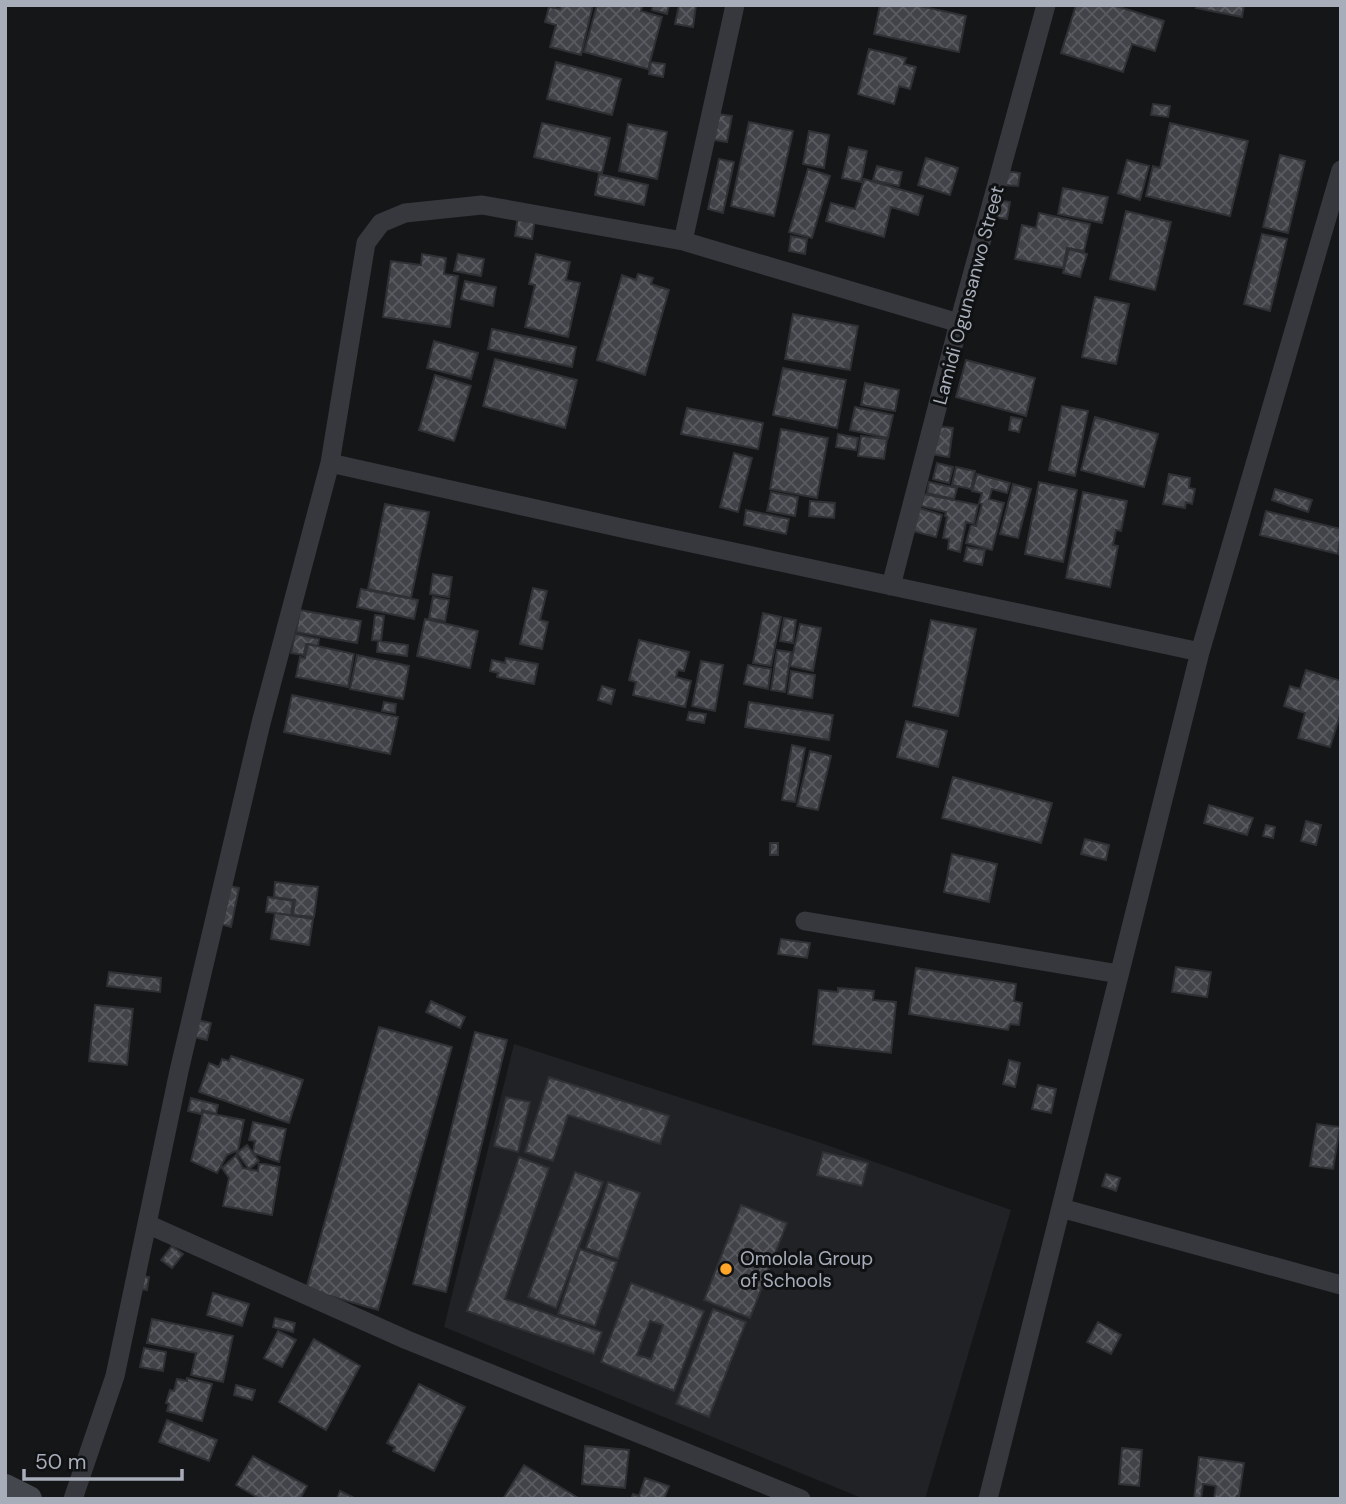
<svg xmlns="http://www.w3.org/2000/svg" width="1346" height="1504" viewBox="0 0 1346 1504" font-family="'DM Sans',sans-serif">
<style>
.built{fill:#212225}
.building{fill:url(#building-cross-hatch);stroke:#2f3034;stroke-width:2;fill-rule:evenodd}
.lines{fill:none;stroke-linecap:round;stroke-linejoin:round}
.minor{stroke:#36383d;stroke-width:19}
.secondary{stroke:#44474d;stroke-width:26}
.poi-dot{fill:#fda529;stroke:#101113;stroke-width:2.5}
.labels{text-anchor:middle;stroke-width:6;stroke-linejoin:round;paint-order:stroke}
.street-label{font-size:19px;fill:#a7adb9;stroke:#101113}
.poi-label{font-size:19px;fill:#a7adb9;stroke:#101113;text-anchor:start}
</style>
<defs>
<pattern id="building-cross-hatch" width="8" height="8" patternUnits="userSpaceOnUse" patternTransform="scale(1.75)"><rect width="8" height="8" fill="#414348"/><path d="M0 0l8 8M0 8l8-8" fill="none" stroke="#5a5b60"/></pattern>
</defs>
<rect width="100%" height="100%" fill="#151618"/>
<path class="built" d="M514 1044 818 1142 1011 1210 925 1499H864L444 1327Z"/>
<path class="building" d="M561 5H593L581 55 550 47 556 25 545 22 549 7 560 9Z
M597 5H643L641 11 662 17 648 69 584 52Z
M653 5H669L667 14 652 10Z
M679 5H696L693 27 675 24Z
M880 5H915L966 16 959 52 874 34Z
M1076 5H1113L1164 21 1155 51 1132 44 1123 72 1061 53Z
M1197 5H1244L1242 17 1196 8Z
M869 49 906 58 904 64 916 67 910 89 899 86 894 104 858 94Z
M556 62 621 79 612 115 547 99Z
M651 62 665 64 663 77 649 74Z
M1153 104 1170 106 1168 117 1151 115Z
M719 114 732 116 727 142 714 140Z
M749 122 793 131 774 216 731 206Z
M542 123 610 138 602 173 534 157Z
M1170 123 1248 141 1230 216 1146 196 1153 166 1160 168Z
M628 124 667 132 657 179 619 171Z
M809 131 829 135 824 168 803 164Z
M849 147 867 151 861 182 842 178Z
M1280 155 1305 161 1288 233 1263 227Z
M926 158 958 168 950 195 918 185Z
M719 159 734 162 723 213 708 209Z
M1127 160 1149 166 1140 200 1118 193Z
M877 166 902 172 899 186 873 180Z
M808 169 830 176 812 238 789 232Z
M1005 171 1020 173 1018 186 1003 185Z
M599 174 648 185 644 205 595 195Z
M864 179 923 196 918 215 891 207 884 237 826 221 831 203 855 209Z
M1063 188 1108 197 1102 223 1058 214Z
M998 200 1010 202 1007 219 995 217Z
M1126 211 1171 222 1155 290 1110 279Z
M1039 213 1090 224 1084 251 1067 248 1063 268 1015 259 1022 225 1036 228Z
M518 216 535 219 532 239 515 236Z
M1262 234 1287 239 1270 311 1244 304Z
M791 236 807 239 805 254 789 251Z
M1069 249 1087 254 1080 277 1063 273Z
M422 254 446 258 444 274 458 276 450 327 383 317 391 261 421 265Z
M458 254 484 259 481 276 454 271Z
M536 254 570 262 566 280 580 283 568 337 525 327 535 285 529 284Z
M638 274 653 278 651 284 669 290 645 375 597 360 622 275 636 280Z
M465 281 496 287 493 306 461 299Z
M1095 297 1129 304 1116 364 1082 357Z
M793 314 858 326 850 370 785 359Z
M492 329 576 347 572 367 488 349Z
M434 341 478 353 471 379 427 368Z
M495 359 577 380 565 428 483 406Z
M966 360 1035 378 1026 416 956 397Z
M783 368 846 380 837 428 773 415Z
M435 375 471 386 454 441 419 430Z
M865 383 899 390 895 411 861 405Z
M1062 406 1088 411 1075 476 1049 470Z
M855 407 893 415 888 438 850 430Z
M687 408 763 423 758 449 681 434Z
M1011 417 1022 419 1019 432 1009 430Z
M1095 417 1158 434 1144 487 1081 470Z
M934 426 953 428 949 457 930 454Z
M781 429 828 438 817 498 770 489Z
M838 434 858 438 856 450 836 447Z
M861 436 887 439 884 459 858 456Z
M734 453 752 458 738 512 720 507Z
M937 463 953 467 949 483 933 479Z
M956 467 975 471 971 489 952 485Z
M977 474 1010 483 1007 493 992 489 989 499 1004 503 992 550 966 543 971 525 976 526 982 504 979 503 982 493 972 491Z
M1169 474 1190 478 1189 488 1195 489 1192 504 1186 502 1185 508 1163 504Z
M929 482 957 488 954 499 927 493Z
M1039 482 1077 490 1063 562 1025 554Z
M1013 484 1031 489 1018 538 1000 534Z
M1275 489 1312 500 1308 512 1272 500Z
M771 492 798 497 795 516 767 511Z
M1083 492 1127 501 1121 531 1116 530 1113 545 1118 546 1110 587 1066 578Z
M924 494 978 505 974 524 966 522 960 552 948 549 949 539 943 538 947 517 945 516 946 512 921 506Z
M810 501 835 503 834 518 809 516Z
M385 504 429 512 411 598 368 589Z
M919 508 942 515 936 537 913 531Z
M746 510 789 519 786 534 744 525Z
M1266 511 1341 529 1338 554 1260 535Z
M967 547 985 550 982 565 964 561Z
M433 574 452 577 449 597 430 594Z
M533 588 547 591 540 620 548 622 542 649 520 644Z
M361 589 418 600 414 619 357 607Z
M433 597 449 600 445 621 429 618Z
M300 610 361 621 357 643 296 632Z
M763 613 781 617 771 666 753 663Z
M375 615 384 616 381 641 372 640Z
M784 618 796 620 793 643 780 641Z
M425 619 478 631 470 668 417 656Z
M931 620 976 629 958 716 913 706Z
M800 624 821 628 813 671 790 666Z
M295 634 319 639 318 646 306 644 304 655 291 653Z
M639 640 689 652 684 671 678 670 676 677 691 681 685 707 633 695 636 682 629 680Z
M378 641 408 645 407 656 377 652Z
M308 644 354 654 348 687 296 677 300 657 305 658Z
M777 650 791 652 785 692 771 690Z
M357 655 409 666 403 699 350 689Z
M506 658 538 664 534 684 497 677 498 673 490 671 492 660 505 663Z
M701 661 723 665 715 711 692 706Z
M748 665 771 669 768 689 744 684Z
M1306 670 1341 681V712L1330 747 1298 738 1305 713 1284 706 1290 686 1300 689Z
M791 671 815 675 812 698 788 694Z
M602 686 615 690 611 704 598 700Z
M292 695 398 717 390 754 284 732Z
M384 702 396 704 395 713 382 711Z
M749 702 833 715 829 740 745 727Z
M689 712 706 714 704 723 687 720Z
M906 721 947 731 938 767 897 757Z
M792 745 805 748 795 802 782 800Z
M810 751 831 756 818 810 797 806Z
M953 777 1052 803 1041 843 942 818Z
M1209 805 1253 818 1247 835 1204 823Z
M1306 821 1321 825 1316 845 1301 841Z
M1266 825 1275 827 1273 838 1263 836Z
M1085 839 1109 845 1106 860 1081 854Z
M770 843H778V855H770Z
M952 854 997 864 989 902 944 892Z
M275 882 318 887 314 917 293 915 295 900 274 897Z
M225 885 239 888 231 927 217 923Z
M268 897 293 901 291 915 266 912Z
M275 913 313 919 309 945 271 939Z
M781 939 810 943 807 958 778 954Z
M1176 967 1211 972 1207 997 1172 992Z
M916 968 1016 984 1014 1001 1022 1003 1019 1025 1010 1024 1008 1030 909 1014Z
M109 972 161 978 160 992 107 986Z
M838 988 874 991 873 1000 896 1002 891 1053 813 1044 819 990 838 992Z
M431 1001 465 1017 460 1028 426 1012Z
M95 1005 133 1009 127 1065 89 1061Z
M193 1019 211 1023 207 1040 189 1036Z
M379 1027 452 1047 378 1310 306 1289Z
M475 1032 507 1040 446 1292 413 1284Z
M231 1056 303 1080 289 1123 199 1092 209 1063 219 1067 222 1059 229 1061Z
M1009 1060 1020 1063 1015 1087 1003 1084Z
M549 1077 669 1116 660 1144 568 1115 553 1161 525 1152Z
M1038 1085 1056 1089 1051 1113 1032 1109Z
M506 1097 530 1102 518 1152 494 1146Z
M191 1098 218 1105 216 1114 202 1110 201 1114 188 1111Z
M203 1112 244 1120 238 1150 227 1155 217 1173 191 1161Z
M253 1122 286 1129 279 1162 253 1153 255 1141 249 1140Z
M1317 1124 1340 1127 1333 1169 1310 1166Z
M247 1145 259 1161 249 1169 237 1153Z
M823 1152 868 1163 862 1186 817 1175Z
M236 1155 243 1168 258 1171 259 1163 280 1167 272 1215 223 1206 229 1178 222 1168Z
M519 1157 549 1168 505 1299 602 1332 594 1354 467 1311Z
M575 1172 603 1182 556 1308 528 1297Z
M1106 1174 1120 1178 1116 1191 1102 1186Z
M608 1182 640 1193 618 1259 586 1248Z
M741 1205 787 1223 750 1318 704 1300Z
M172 1246 183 1254 172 1268 161 1260Z
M580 1249 617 1262 595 1326 558 1314Z
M138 1275 149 1277 147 1290 135 1288Z
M631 1283 704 1311 674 1391 601 1362ZM650 1321 663 1325 651 1359 637 1355Z
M213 1293 249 1304 242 1326 207 1315Z
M713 1309 746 1322 709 1417 676 1404Z
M275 1318 295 1323 293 1332 273 1327Z
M152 1319 233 1336 223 1382 191 1375 196 1353 147 1343Z
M1098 1322 1121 1335 1111 1354 1087 1342Z
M278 1331 296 1340 282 1367 264 1358Z
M314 1339 360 1366 326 1430 279 1402Z
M144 1348 166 1352 163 1371 140 1367Z
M187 1378 212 1384 202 1421 167 1411 169 1404 166 1403 170 1390 174 1391 177 1379 187 1381Z
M419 1384 465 1407 434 1471 393 1451 395 1447 387 1443Z
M236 1385 255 1390 252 1400 234 1395Z
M167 1420 217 1440 209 1461 159 1442Z
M585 1446 629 1450 625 1488 582 1484Z
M1122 1448 1142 1450 1139 1486 1119 1484Z
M253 1456 307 1486 300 1499H260L236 1485Z
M1199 1457 1244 1463 1239 1496H1237L1236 1499H1214L1216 1486 1203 1484 1201 1499H1194Z
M524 1465 580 1499H503Z
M645 1478 669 1486 664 1499H631L633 1494 639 1496Z
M340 1491 356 1499H337Z"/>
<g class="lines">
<path class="minor" d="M683 241 735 5
M330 463 626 529 1200 652
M891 586 959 323 1046 5
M805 921 1119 974
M1061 1208 1341 1285
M147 1224 407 1340 801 1499
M73 1499 115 1376 179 1071 261 723 330 463 366 243 381 223 405 213 482 205 683 241 959 323
M988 1499 1200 652 1341 170"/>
<path class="secondary" d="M5 1487 29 1499"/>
</g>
<circle class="poi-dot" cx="726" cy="1269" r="7"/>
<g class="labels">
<g class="street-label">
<text transform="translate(968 295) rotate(-75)" y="7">Lamidi Ogunsanwo Street</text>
</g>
<g class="poi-label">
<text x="740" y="1265">Omolola Group<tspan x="740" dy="22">of Schools</tspan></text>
</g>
</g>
<rect width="1346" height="1504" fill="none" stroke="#a7adb9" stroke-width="14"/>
<path d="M24 1469v10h158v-10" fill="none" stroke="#a7adb9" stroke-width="3.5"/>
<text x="35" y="1469" font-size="21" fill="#a7adb9" stroke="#101113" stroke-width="5" paint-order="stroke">50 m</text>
</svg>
